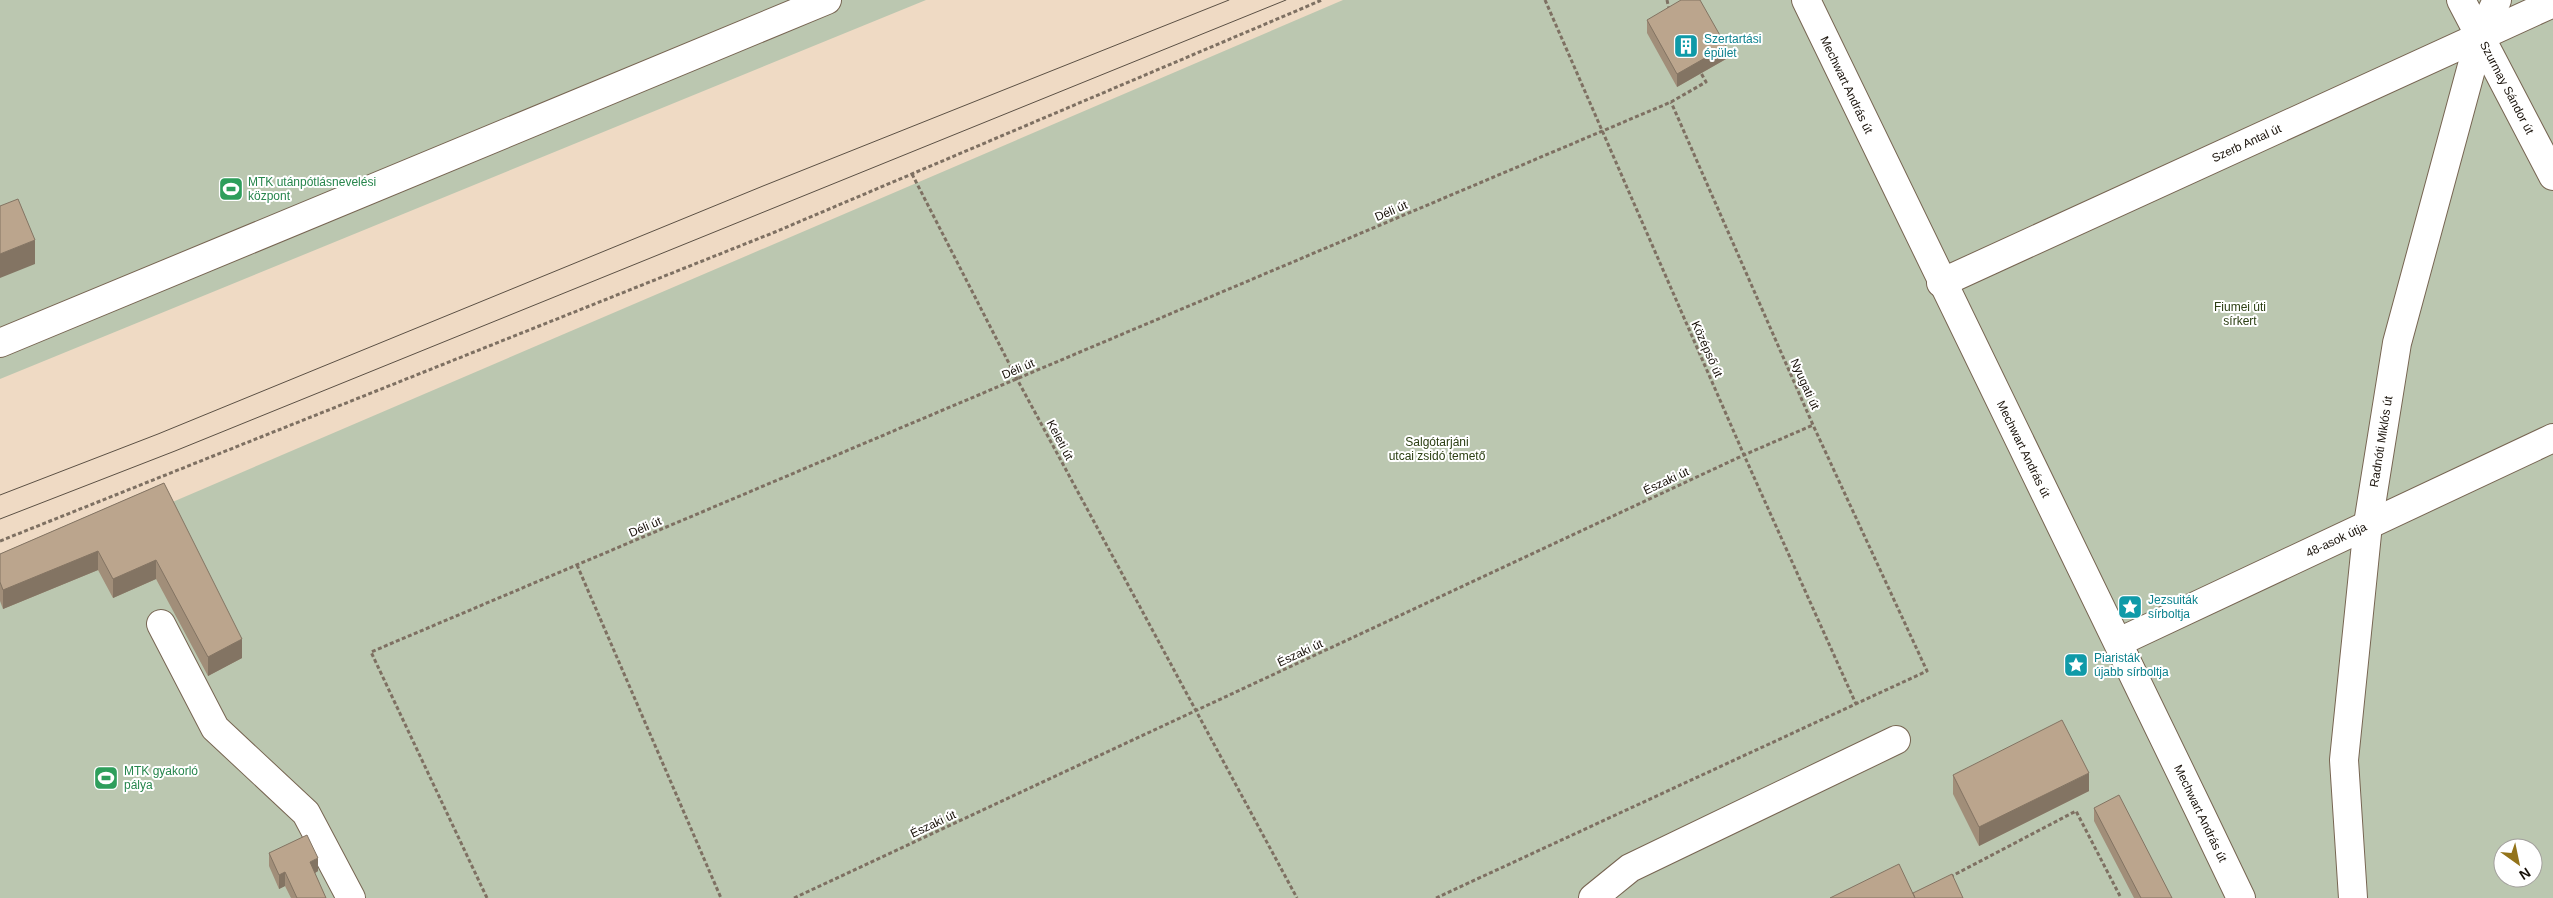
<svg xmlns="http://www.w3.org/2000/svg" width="2553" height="898" viewBox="0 0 2553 898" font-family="Helvetica,sans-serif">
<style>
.green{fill:#bbc7b0;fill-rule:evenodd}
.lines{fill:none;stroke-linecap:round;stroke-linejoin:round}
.minor-casing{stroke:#776552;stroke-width:30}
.path{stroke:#7e7062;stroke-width:3;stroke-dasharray:4 2.5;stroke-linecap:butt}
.minor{stroke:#fff;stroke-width:28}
.tram{stroke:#5b5044;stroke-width:1}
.wall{fill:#a18e79}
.shaded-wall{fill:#837463}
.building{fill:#bba58d;stroke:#837463}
.labels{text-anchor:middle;stroke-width:4;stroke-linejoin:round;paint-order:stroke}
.culture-label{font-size:12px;fill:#0d838f;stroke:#fff;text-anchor:start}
.street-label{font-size:12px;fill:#181109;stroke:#fff}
.leisure-label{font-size:12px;fill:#27864d;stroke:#fff;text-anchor:start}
.park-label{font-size:12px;fill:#2c3f13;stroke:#fff}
</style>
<rect width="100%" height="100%" fill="#efdac4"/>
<path class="green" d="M0 0H926L0 379Z
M1343 0H2553V898H0V576ZM2503 848H2533V878H2503Z"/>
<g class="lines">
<defs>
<g id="minor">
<path id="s1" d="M1806 0C1949 301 2098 598 2241 898"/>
<path id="s2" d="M2461 0 2553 176"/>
<path id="s3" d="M1941 283 2553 3"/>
<path d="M0 343 827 0"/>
<path d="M161 624 215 728 306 813 351 898"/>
<path id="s4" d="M2119 642 2553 438"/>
<path d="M1593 898 1630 868 1896 740"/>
<path id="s5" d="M2353 898 2344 760 2368 524 2397 343 2480 36 2497 0"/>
</g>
</defs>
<use href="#minor" class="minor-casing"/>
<path class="path" d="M1545 0 1744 455 1856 704
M1667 0 1669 9
M912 174 1017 379 1297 898
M0 541 775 232 1322 0
M577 565 721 898
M1950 877 2076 811 2121 898
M487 898 371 652 1671 102 1706 82 1701 73
M794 898 1744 455 1813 425
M1436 898 1927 671 1813 425 1671 102"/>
<use href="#minor" class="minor"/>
<path class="tram" d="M0 495 158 434 763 186 1229 0
M0 519 175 451 1286 0"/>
</g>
<path class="wall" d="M1647 20 1726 59 1677 87 1647 33Z
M164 483 242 658 208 676 156 579 113 598 98 570 3 609 0 601V554Z
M1953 775 2089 791 1979 846 1953 794Z
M2094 808 2172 898H2134L2094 821Z
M269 853 318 871 315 873 326 898H291L285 886 279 889 269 866Z"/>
<path class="shaded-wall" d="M1726 46V59L1677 87V74Z
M35 240V264L0 278V254Z
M98 551V570L3 609V590Z
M156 560V579L113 598V579Z
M242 639V658L208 676V657Z
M2089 773V791L1979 846V827Z
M318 858V871L310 876V862Z
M285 872V886L279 889V875Z"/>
<path class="building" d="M1681 0H1700L1726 46 1677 74 1647 20Z
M18 199 35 240 0 254V206Z
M164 483 242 639 208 657 156 560 113 579 98 551 3 590 0 582V554Z
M2062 720 2089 773 1979 827 1953 775Z
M2119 795 2172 898H2141L2094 808Z
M307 835 318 858 310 862 326 898H297L285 872 279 875 269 853Z
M1899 864 1915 898H1830Z
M1952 874 1963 898H1915L1913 893Z"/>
<defs>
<symbol id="building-square" viewBox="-11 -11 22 22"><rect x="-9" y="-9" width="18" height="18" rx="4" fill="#0f9aa8" stroke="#fff"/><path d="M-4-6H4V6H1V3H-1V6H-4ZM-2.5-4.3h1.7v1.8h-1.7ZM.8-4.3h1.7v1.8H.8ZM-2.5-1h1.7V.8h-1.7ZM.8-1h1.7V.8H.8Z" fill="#fff"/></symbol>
<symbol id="stadium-square" viewBox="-11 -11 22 22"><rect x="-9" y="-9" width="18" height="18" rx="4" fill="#2e9e5b" stroke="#fff"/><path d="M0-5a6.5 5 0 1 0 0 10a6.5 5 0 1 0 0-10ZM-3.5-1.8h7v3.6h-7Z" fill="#fff"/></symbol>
<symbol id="sight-square" viewBox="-11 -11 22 22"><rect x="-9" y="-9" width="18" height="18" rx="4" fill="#0f9aa8" stroke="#fff"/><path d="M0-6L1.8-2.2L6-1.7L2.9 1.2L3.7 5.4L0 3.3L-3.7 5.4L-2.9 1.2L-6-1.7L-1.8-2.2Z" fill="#fff"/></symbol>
</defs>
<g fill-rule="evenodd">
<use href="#building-square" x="1672" y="32" width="28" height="28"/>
<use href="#stadium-square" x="217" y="175" width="28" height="28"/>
<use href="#sight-square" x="2116" y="593" width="28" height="28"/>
<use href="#sight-square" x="2062" y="651" width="28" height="28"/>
<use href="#stadium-square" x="92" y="764" width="28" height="28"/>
</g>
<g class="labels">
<g class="culture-label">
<text x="1704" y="43">Szertartási<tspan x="1704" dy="14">épület</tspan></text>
<text x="2148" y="604">Jezsuiták<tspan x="2148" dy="14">sírboltja</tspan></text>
<text x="2094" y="662">Piaristák<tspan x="2094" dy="14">újabb sírboltja</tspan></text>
</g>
<g class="street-label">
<text dy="4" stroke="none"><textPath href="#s1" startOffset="94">Mechwart András út</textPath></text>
<text dy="4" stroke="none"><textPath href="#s2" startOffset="99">Szurmay Sándor út</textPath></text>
<text dy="4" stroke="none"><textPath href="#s3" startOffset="336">Szerb Antal út</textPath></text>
<text transform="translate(1391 211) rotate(-23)" y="4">Déli út</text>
<text transform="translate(1707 349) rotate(66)" y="4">Középső út</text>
<text transform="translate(1018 369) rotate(-23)" y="4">Déli út</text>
<text transform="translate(1805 384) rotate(66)" y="4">Nyugati út</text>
<text transform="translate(1060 440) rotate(62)" y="4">Keleti út</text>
<text dy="4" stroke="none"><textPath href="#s5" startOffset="459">Radnóti Miklós út</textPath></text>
<text dy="4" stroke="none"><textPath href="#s1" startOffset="499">Mechwart András út</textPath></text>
<text transform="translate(1666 481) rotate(-25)" y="4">Északi út</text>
<text transform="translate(645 527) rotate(-23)" y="4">Déli út</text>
<text dy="4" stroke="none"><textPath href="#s4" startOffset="240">48-asok útja</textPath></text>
<text transform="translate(1300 653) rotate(-25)" y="4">Északi út</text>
<text dy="4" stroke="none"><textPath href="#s1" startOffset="904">Mechwart András út</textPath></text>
<text transform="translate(933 824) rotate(-25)" y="4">Északi út</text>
</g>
<g class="leisure-label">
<text x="248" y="186">MTK utánpótlásnevelési<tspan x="248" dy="14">központ</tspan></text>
<text x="124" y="775">MTK gyakorló<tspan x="124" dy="14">pálya</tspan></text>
</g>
<g class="park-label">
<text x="2240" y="311">Fiumei úti<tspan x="2240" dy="14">sírkert</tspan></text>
<text x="1437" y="446">Salgótarjáni<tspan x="1437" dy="14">utcai zsidó temető</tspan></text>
</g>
</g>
<g transform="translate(2518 863) rotate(147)"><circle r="24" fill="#ffffff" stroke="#a3a09d"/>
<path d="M0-4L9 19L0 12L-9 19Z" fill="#93731a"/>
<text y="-8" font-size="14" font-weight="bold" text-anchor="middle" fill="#181109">N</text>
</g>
</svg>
